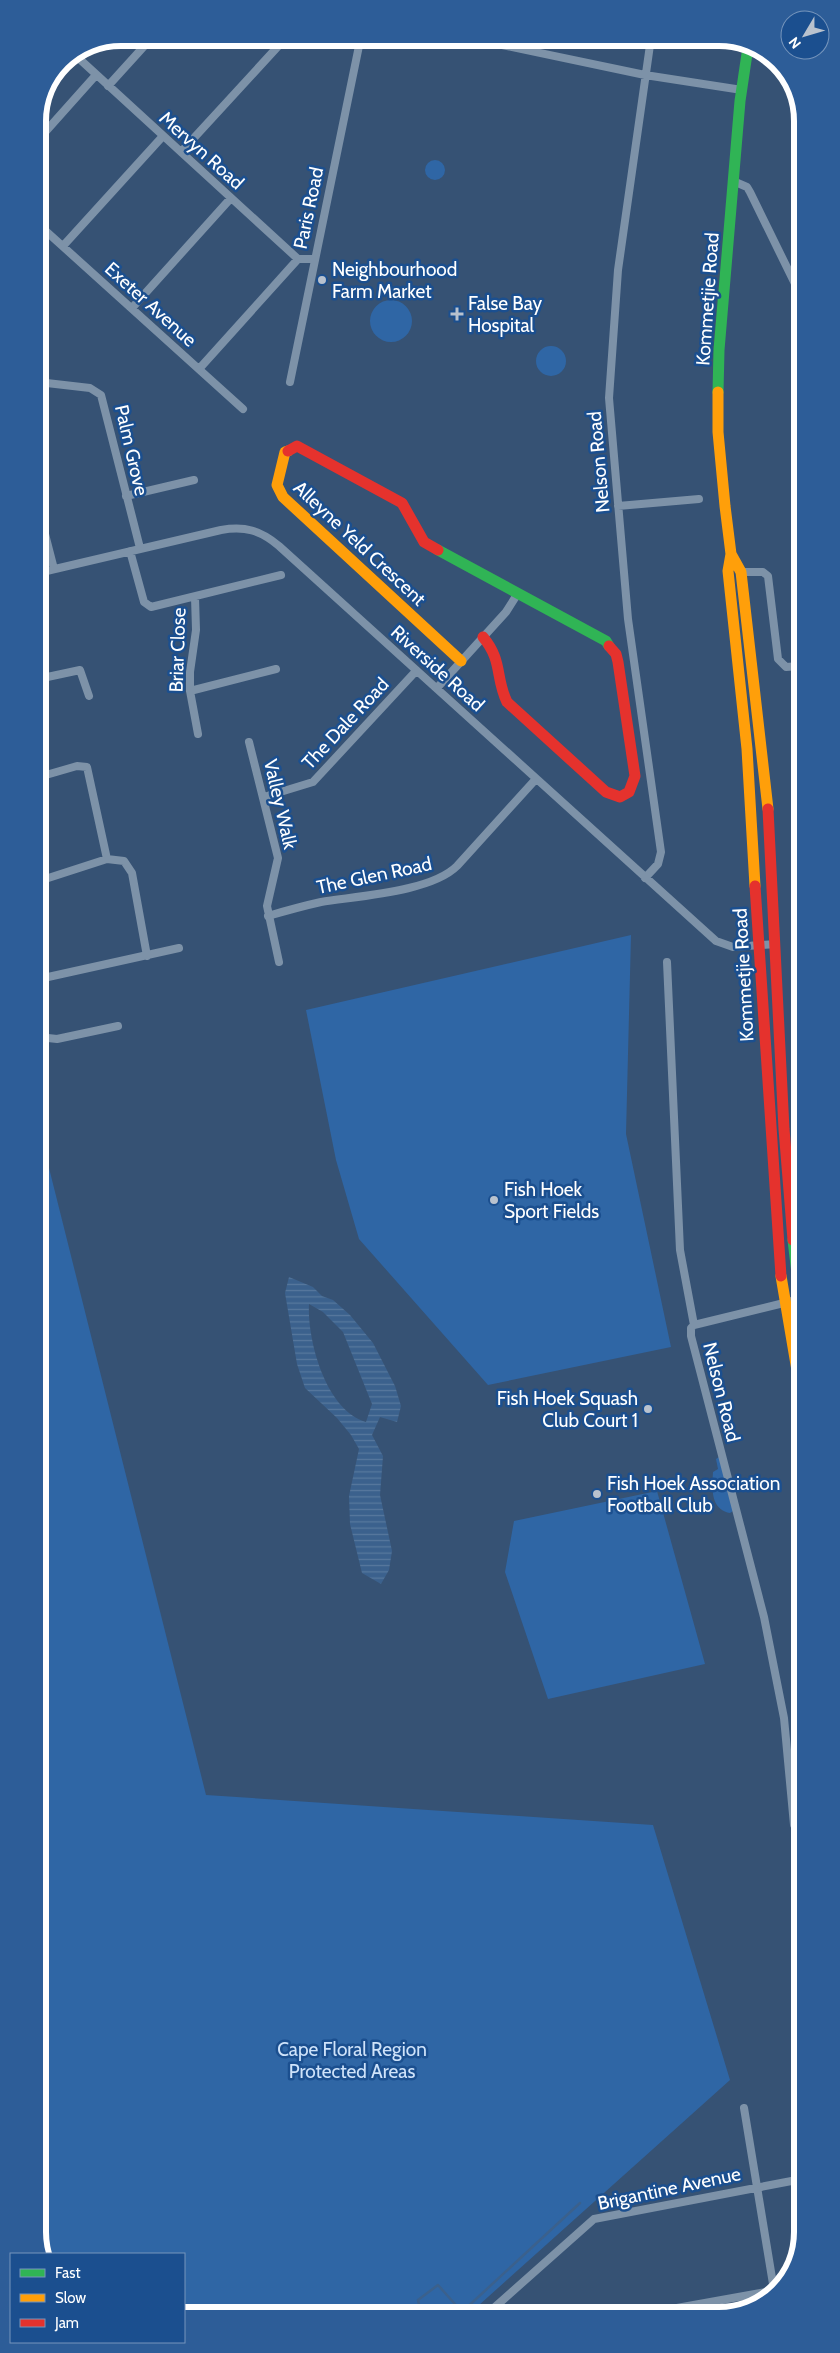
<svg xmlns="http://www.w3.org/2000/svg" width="840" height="2353" viewBox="0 0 840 2353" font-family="Cabin,sans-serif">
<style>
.green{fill:#2f66a5}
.water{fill:url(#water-rules);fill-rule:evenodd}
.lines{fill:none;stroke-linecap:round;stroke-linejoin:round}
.stream{stroke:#3b618d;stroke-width:2.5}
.street{stroke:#7d92a8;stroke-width:8}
.fast{stroke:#30b455;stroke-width:11}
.slow{stroke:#ff9f0a;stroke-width:11}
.jam{stroke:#e5322d;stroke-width:11}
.poi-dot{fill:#b9c2ce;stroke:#1b4f8f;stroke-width:2}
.labels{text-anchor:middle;stroke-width:5;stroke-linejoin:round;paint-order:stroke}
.street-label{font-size:19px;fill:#fff;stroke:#1b4f8f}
.poi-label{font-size:19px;fill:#fff;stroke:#1b4f8f;text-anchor:start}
.park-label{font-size:19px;fill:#cfe3fa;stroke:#1b4f8f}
.rim{fill:none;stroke:#fff;stroke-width:6}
</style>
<defs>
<pattern id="water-rules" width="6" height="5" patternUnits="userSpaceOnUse" patternTransform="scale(1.25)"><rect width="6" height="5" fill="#3b618d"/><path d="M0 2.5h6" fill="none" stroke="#58799e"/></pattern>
</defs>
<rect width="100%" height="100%" fill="#365274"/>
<path class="green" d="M425 170a10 10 0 1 1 20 0a10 10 0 1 1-20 0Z
M370 321a21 21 0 1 1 42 0a21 21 0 1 1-42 0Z
M536 361a15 15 0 1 1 30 0a15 15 0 1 1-30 0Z
M631 935 626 1134 671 1347 488 1385 359 1239 336 1160 306 1010Z
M39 1128 206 1795 653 1825 730 2080 469 2314 184 2315V2254H40Z
M719 1457 733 1511 730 1513C710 1509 712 1488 713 1472L718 1469 716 1459Z
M657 1491 705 1664 548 1699 505 1572 514 1521Z"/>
<path class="water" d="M289 1277 313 1287 322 1296 333 1300 350 1315 373 1343 395 1386 401 1406 397 1422 380 1417 372 1435 383 1456 380 1495 392 1551 389 1570 381 1584 362 1573 350 1524 349 1496 359 1449 351 1435 337 1418 305 1388 297 1364 285 1293ZM309 1304 323 1312 343 1332 372 1404 366 1422C326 1411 307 1340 309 1304Z"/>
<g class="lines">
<path class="stream" d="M421 2314 418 2300 438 2285 462 2312
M453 2314 462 2312 580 2203"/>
<path class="street" d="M478 40 645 75 742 90
M74 54 298 259H314
M108 86 147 43
M38 140 96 75
M181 152 282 42
M733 181 747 187 750 192 800 294
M38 224 243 409
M63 246 163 136
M132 308 231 198
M199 369 298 259
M38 382 90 388 101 395 140 548
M290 382 360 41
M126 496 194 480
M618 506 699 499
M38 507 54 569
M130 551 144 602 151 607 281 575
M741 572H763L768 576 778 659 786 667 800 666
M38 573 221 530C245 526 260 530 279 546L716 941 733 947 776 944
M195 597 196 630 190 672V691L198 734
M38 679 80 670 89 696
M437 688 506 612 518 593
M190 691 276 669
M249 742 278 858 267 906 279 962
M39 777 77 766 87 767 107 859
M264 797 313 782 416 671
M645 878 658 864 661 852 628 619 609 398 618 270 651 38
M39 881 107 859 124 861 132 873 147 956
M268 916C285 911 303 906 321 902 357 896 431 892 457 866L535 780
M667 962 680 1250 694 1325 691 1328V1336L764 1617 784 1718 794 1825H802
M39 979 179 948
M39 1037 57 1039 118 1026
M694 1325 800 1299
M744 2108 774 2290
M649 2313 772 2291
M487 2314 594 2219 802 2179"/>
<path class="fast" d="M718 392 719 350 740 101 748 47
M438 550 606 641 609 646
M793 1240 801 1307"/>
<path class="slow" d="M718 392V432L725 506 731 554 741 572 768 809
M288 451 285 452 277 485 283 497 461 661
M731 554 728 571 747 749 755 886
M781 1276 801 1394"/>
<path class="jam" d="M288 451 297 446 402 503 424 542 438 550
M483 637C503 661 495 677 507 702L606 792 620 797 629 792 635 776 618 662 616 654 609 646
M768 809 784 1129 793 1240
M755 886 781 1276"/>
</g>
<g class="poi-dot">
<circle cx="322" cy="280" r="5"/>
<path d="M454.5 306.5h5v5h5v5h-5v5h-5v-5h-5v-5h5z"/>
<circle cx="494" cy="1200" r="5"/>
<circle cx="648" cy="1409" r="5"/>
<circle cx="597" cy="1494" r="5"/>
</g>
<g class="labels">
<g class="street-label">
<text transform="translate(202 150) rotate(42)" y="7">Mervyn Road</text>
<text transform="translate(308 208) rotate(-78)" y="7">Paris Road</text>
<text transform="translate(707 299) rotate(-86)" y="7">Kommetjie Road</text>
<text transform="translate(151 304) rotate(42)" y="7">Exeter Avenue</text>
<text transform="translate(132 450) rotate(77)" y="7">Palm Grove</text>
<text transform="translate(598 462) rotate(-95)" y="7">Nelson Road</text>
<text transform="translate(360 543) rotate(43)" y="7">Alleyne Yeld Crescent</text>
<text transform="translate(177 650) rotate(-88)" y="7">Briar Close</text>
<text transform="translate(438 668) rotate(42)" y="7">Riverside Road</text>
<text transform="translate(345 723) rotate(-47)" y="7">The Dale Road</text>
<text transform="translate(281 804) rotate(77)" y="7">Valley Walk</text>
<text transform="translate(374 875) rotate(-12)" y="7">The Glen Road</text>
<text transform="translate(743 975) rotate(-93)" y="7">Kommetjie Road</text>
<text transform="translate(722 1392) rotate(76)" y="7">Nelson Road</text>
<text transform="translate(669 2188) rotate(-12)" y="7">Brigantine Avenue</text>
</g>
<g class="poi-label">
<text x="332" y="276">Neighbourhood<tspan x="332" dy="22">Farm Market</tspan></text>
<text x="468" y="310">False Bay<tspan x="468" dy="22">Hospital</tspan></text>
<text x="504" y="1196">Fish Hoek<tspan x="504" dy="22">Sport Fields</tspan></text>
<text x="638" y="1405" text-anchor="end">Fish Hoek Squash<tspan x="638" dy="22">Club Court 1</tspan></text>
<text x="607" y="1490">Fish Hoek Association<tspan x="607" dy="22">Football Club</tspan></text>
</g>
<g class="park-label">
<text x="352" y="2056">Cape Floral Region<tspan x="352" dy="22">Protected Areas</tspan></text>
</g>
</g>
<path d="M0 0H840V2353H0ZM121 46H719A75 75 0 0 1 794 121V2232A75 75 0 0 1 719 2307H121A75 75 0 0 1 46 2232V121A75 75 0 0 1 121 46Z" fill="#2d5d98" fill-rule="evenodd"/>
<path class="rim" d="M121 46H719A75 75 0 0 1 794 121V2232A75 75 0 0 1 719 2307H121A75 75 0 0 1 46 2232V121A75 75 0 0 1 121 46Z"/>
<rect x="10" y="2253" width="175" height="90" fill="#1b4f8f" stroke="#7695bc"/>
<rect x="20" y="2269" width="25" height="8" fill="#30b455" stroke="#7695bc"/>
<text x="55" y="2278" font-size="15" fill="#ffffff">Fast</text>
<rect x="20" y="2294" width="25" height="8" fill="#ff9f0a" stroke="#7695bc"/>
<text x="55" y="2303" font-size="15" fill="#ffffff">Slow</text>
<rect x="20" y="2319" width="25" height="8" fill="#e5322d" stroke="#7695bc"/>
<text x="55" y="2328" font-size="15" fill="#ffffff">Jam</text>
<g transform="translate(805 35) rotate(232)"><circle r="24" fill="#1b4f8f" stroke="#7695bc"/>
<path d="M0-4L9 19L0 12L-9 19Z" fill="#b9c2ce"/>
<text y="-8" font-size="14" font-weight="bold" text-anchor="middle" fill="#ffffff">N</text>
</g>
</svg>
